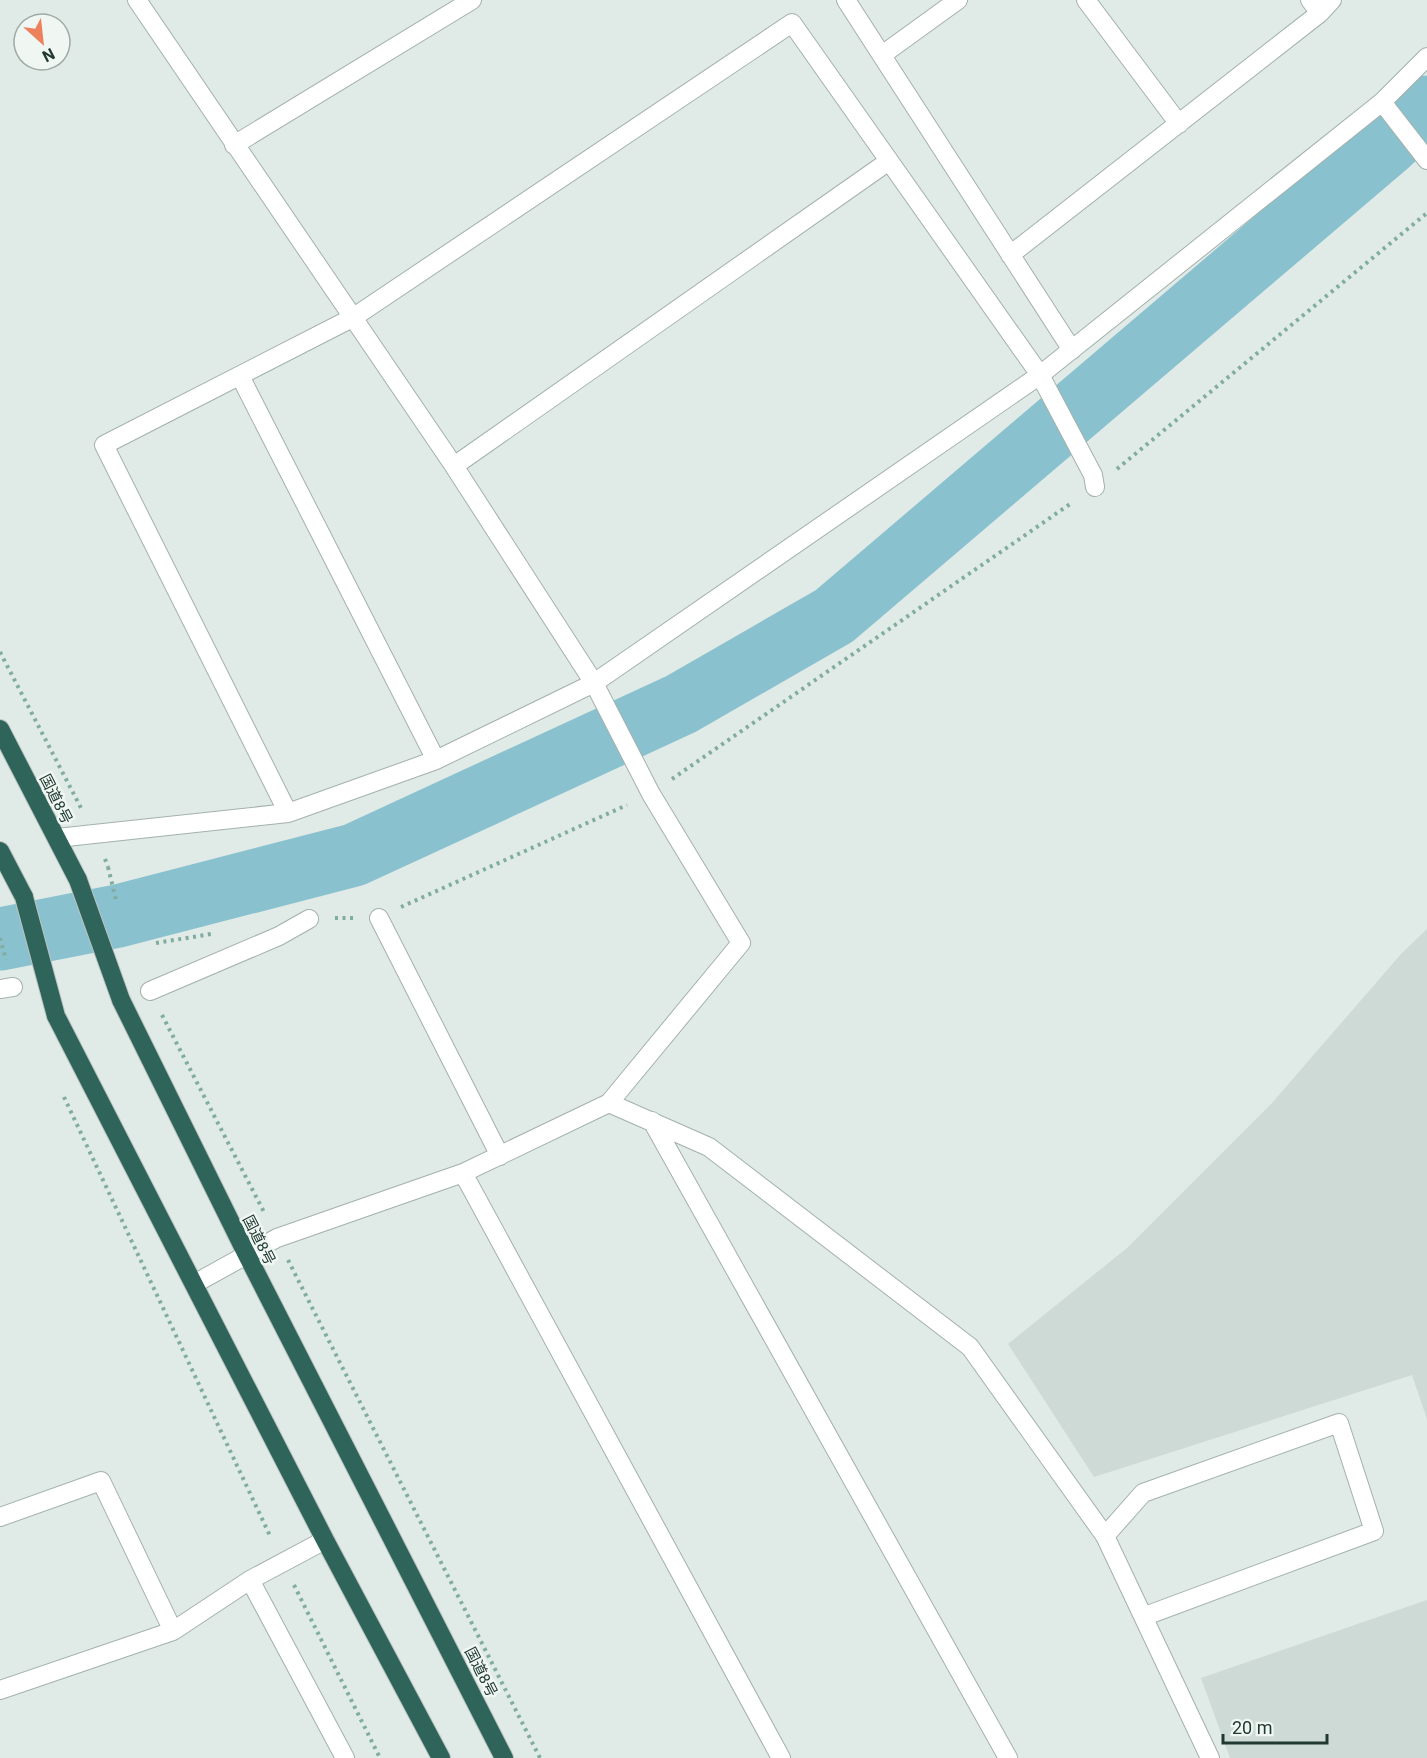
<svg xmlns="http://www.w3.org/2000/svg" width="1427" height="1758" viewBox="0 0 1427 1758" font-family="Roboto,'Noto Sans JP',sans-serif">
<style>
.built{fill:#cedad5}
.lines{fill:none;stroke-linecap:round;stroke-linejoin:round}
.river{stroke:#89c2ce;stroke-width:63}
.lane-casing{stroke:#a3b1ad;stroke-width:20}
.street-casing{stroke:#a3b1ad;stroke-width:20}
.highway-casing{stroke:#bcc4c2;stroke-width:20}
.path{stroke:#81aca0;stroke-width:4;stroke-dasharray:3 4.5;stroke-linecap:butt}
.lane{stroke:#fff;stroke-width:18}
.street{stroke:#fff;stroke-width:18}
.highway{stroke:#2e645a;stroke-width:18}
.highway-bridge-casing{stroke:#bcc4c2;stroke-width:20;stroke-linecap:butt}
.path-bridge{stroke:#81aca0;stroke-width:4;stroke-dasharray:3 4.5;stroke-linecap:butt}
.highway-bridge{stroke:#2e645a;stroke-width:18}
.labels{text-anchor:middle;stroke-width:5;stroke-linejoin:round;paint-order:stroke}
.street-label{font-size:15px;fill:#213933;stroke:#f0f7f3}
</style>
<rect width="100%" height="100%" fill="#e0eae6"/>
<path class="built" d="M1427 929V1419L1412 1375 1094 1477 1008 1344 1127 1248 1272 1103 1401 954Z
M1427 1600V1758H1230L1201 1678Z"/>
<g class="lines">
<path class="river" d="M0 939 118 916 354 855 681 704 834 616 1389 143 1427 107"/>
<defs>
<path id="lane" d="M150 991 279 936 309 919"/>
<path id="street" d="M137 0 454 466 594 683 651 794 741 943 609 1103 709 1147 970 1347 1105 1536 1210 1758
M846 0 1072 350
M1086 0 1179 124
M1310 0 1320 13 1332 0
M882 55 958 0
M1382 102 1427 160
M234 145 472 0
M1010 255 1320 13
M240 376 436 760
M454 466 889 161
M288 813 104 445 354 317 792 23 1040 375 1093 475 1095 487
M57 838 288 813 436 760 594 683 1040 375 1382 102 1427 57
M379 918 500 1156
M0 989 13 987
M609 1103 463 1173 781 1758
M652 1121 1008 1758
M194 1284 277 1238 463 1173
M0 1517 101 1481 173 1631
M1105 1536 1143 1493 1339 1423 1374 1531 1145 1616
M250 1580 345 1758
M0 1690 173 1631 250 1580 325 1540"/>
<path id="highway" d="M0 729 78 880
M0 851 24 897
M121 1000 246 1253 504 1758
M56 1016 325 1540 441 1758"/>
</defs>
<use href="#lane" class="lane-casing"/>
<use href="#street" class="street-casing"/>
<use href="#highway" class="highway-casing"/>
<path class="path" d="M1117 469 1427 213
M0 652 81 808
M672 779 1073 502
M105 859 108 867
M401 907 627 805
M335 918H354
M0 938 6 960
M156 943 211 934
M162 1015 265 1214
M64 1097 271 1538
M288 1260 540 1758
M294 1585 380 1758"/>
<use href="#lane" class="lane"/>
<use href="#street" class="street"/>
<use href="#highway" class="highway"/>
<defs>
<path id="highway-bridge" d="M78 880 121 1000
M24 897 56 1016"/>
</defs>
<use href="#highway-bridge" class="highway-bridge-casing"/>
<path class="path-bridge" d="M108 867 116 900"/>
<use href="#highway-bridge" class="highway-bridge"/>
</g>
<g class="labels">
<g class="street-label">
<text transform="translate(56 799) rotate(63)" y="5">国道8号</text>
<text transform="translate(259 1240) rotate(63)" y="5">国道8号</text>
<text transform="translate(481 1672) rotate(63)" y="5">国道8号</text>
</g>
</g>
<g transform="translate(42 42) rotate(153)"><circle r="28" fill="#f0f7f3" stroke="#9daba6" stroke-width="1.5"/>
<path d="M0-4.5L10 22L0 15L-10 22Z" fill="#ec815c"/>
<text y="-9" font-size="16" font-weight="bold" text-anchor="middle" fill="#213933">N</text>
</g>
<path d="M1223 1734v9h104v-9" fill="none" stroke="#213933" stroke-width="3"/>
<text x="1232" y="1734" font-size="18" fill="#213933" stroke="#f0f7f3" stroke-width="4.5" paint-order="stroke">20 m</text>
</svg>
